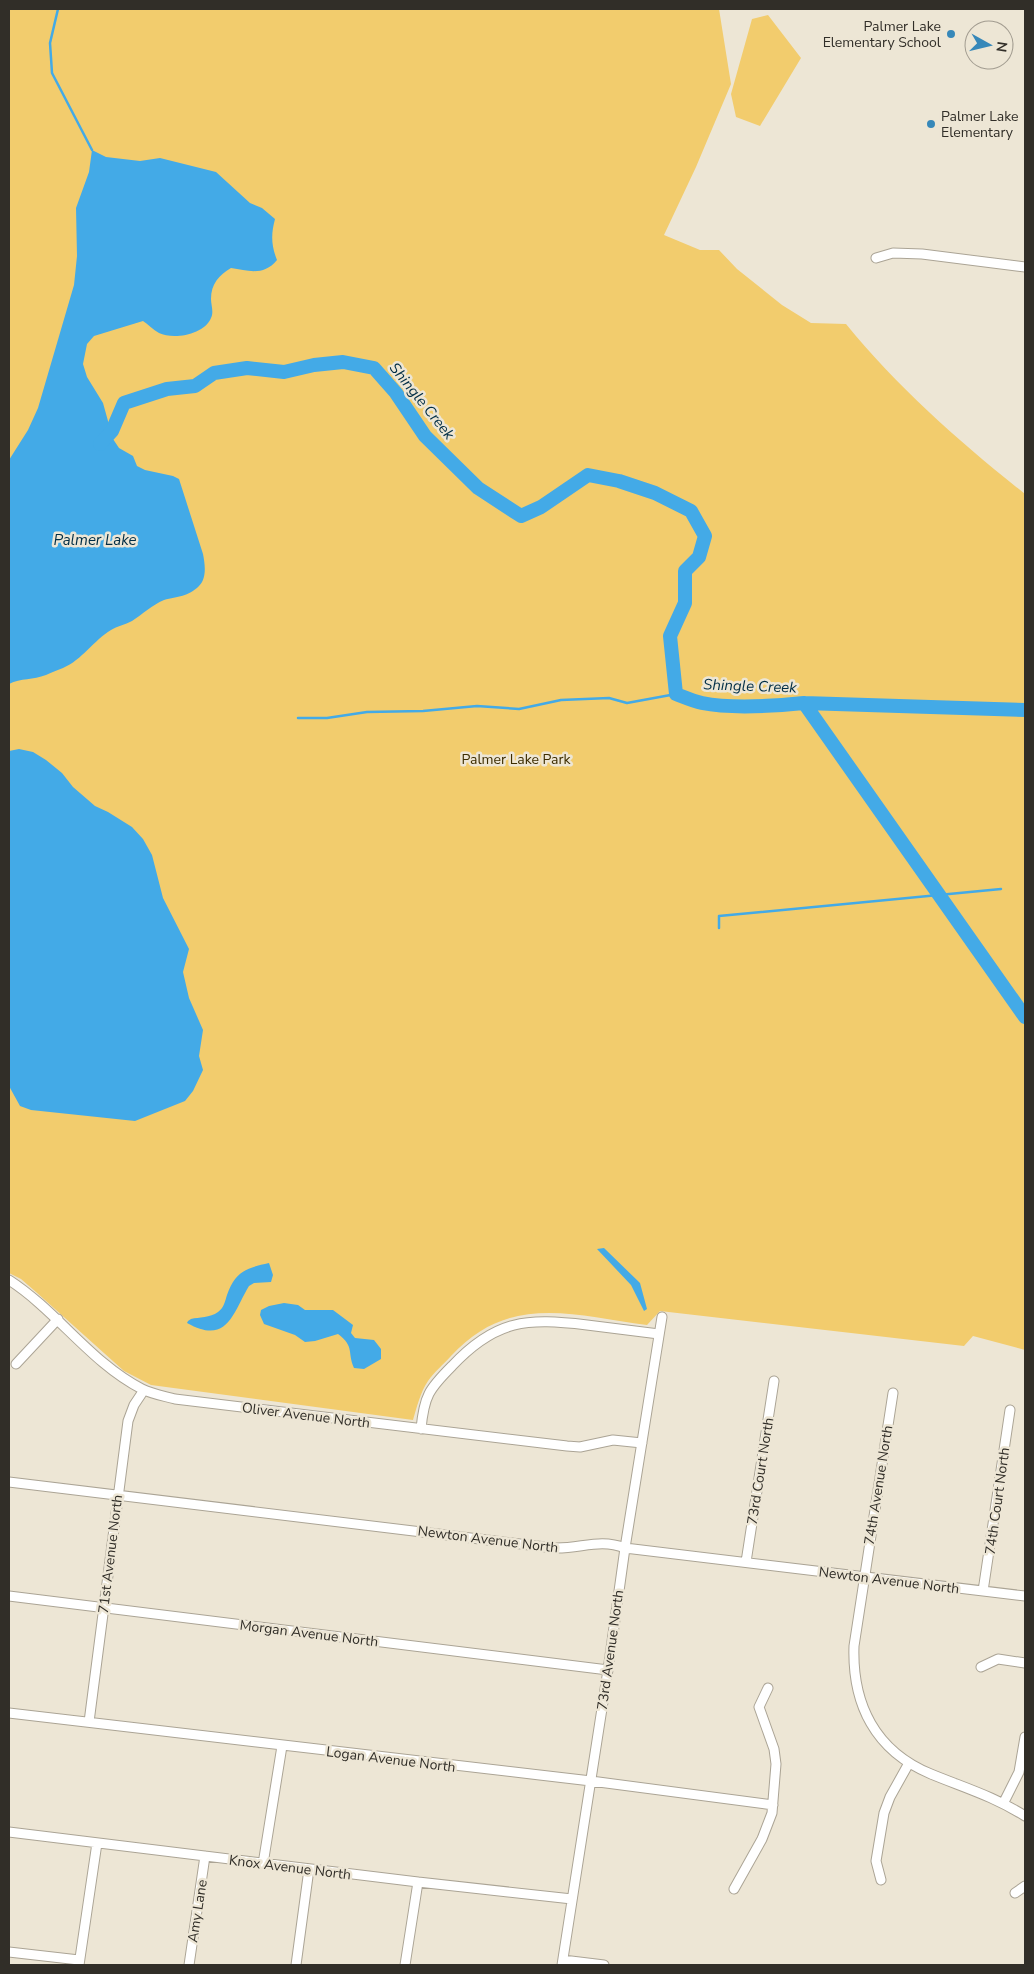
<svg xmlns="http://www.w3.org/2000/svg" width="1034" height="1974" viewBox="0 0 1034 1974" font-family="'Nunito Sans',sans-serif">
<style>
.green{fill:#f2cc6d}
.water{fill:#43aae7}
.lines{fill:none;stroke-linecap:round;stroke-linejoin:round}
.stream{stroke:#43aae7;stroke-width:2.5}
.river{stroke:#43aae7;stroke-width:14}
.street-casing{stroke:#aba495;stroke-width:11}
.street{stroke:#fff;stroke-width:9}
.poi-dot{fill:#3788b9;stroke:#ede6d5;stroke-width:2}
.labels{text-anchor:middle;stroke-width:5;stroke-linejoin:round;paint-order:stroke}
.poi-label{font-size:14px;fill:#312e28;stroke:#ede6d5;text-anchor:end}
.park-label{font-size:14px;fill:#3d2d00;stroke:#ede6d5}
.street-label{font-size:14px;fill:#312e28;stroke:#ede6d5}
.water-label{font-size:15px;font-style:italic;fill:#002d45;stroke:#ede6d5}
</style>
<rect width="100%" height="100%" fill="#ede6d5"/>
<path class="green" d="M9 9H719L731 84 696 167 664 235 700 250H719L737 269 782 305 811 323 846 324C898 388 961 443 1025 494V1350L973 1336 964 1346 660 1311 647 1325C572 1315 509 1293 451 1356 444 1364 434 1372 428 1381 420 1393 417 1407 413 1420L151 1385 124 1371 36 1292 21 1279 9 1273Z
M768 15 801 58 760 126 736 117 731 94 752 19Z"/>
<path class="water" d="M92 150 106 157 140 161 160 158 216 172 250 203 262 208 275 219C271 234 271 245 277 260 264 276 249 271 231 268 219 275 211 284 211 299 211 305 214 312 211 318 204 335 173 340 159 333 153 330 148 324 143 321L94 336 87 344 83 364 87 377 103 403 113 439 119 448 133 456 137 466 145 470 173 476 179 479 203 554C205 564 207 578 199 586 188 597 178 596 164 600 152 605 143 614 132 621 125 625 117 626 111 630 94 640 82 660 63 668 57 670 51 673 46 675 33 680 21 678 9 684V460L28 430 38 408 74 285 77 256 76 208 89 172Z
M19 749 33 752 46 760 62 773 73 787 95 806 108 812 132 827 143 839 152 855 163 898 189 949 183 972 189 998 203 1030 199 1056 203 1070 193 1091 185 1101 135 1121 31 1110 20 1106 9 1086V751Z
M604 1248 640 1283 647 1309 644 1311 631 1285 597 1249Z
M269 1263 273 1275 271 1282 254 1283 249 1286C233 1312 228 1346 187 1323L188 1321 191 1319C199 1317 210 1318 218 1312 224 1308 225 1301 227 1295 235 1272 246 1268 269 1263Z
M284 1303 298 1305 305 1310H333L353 1325 351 1333 355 1338 374 1340 381 1349V1359L364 1369 354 1368C347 1352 355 1347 338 1334L315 1341 305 1342 295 1335 264 1324 260 1315 261 1310 269 1306Z"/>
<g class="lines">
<path class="stream" d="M58 9 50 43 52 73 92 150
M298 718H327L367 712 423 711 477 706 519 709 561 700 609 698 627 703 676 694
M719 928V916L1001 889"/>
<path class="river" d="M100 444 112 431 124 403 167 389 195 386 214 373 247 368 284 372 314 365 343 362 374 368 396 393 425 436 478 488 521 516 541 507 588 475 619 481 655 493 691 511 705 536 699 557 685 571V603L670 636 676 694C684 697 693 701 702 703 732 709 774 706 804 703L1025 710
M804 703 1025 1017"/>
<defs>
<path id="street" d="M876 258 893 253 922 254 1025 267
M9 1280C57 1311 91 1363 142 1389 152 1394 164 1396 175 1399L567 1446 580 1447 613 1440 642 1443
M16 1364 58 1319
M893 1393 854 1646C852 1704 875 1751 931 1774 965 1788 993 1796 1025 1816
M421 1429C424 1396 429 1389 452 1366 496 1319 527 1318 587 1325 611 1328 635 1331 659 1334
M9 1482 554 1548C581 1549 599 1538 625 1548L1025 1596
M746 1562 774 1381
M983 1591 1010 1410
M9 1596 608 1670
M981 1667 998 1659 1025 1663
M9 1713 591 1781 773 1805
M89 1722 128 1421 134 1405 144 1390
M1004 1802 1019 1772 1025 1737
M9 1832 418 1882 572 1899
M263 1864 282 1746
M881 1880 876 1861 884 1813 890 1797 909 1763
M734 1889 762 1839 772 1813 776 1764 774 1749 759 1707 768 1688
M1015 1893 1025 1886
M9 1952 79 1960
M563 1960 604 1965
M79 1965 97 1843
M189 1965 205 1856
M296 1965 309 1869
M405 1965 418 1882
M562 1965 608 1670 625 1548 662 1317"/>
</defs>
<use href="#street" class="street-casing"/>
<use href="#street" class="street"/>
</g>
<g class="poi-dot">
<circle cx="951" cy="34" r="5"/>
<circle cx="931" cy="124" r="5"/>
</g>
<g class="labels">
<g class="poi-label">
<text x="941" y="31">Palmer Lake<tspan x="941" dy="16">Elementary School</tspan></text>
<text x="941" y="121" text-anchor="start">Palmer Lake<tspan x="941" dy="16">Elementary</tspan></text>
</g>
<g class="park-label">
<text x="516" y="764">Palmer Lake Park</text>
</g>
<g class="street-label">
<text transform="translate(306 1415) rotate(7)" y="5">Oliver Avenue North</text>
<text transform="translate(760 1471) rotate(-81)" y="5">73rd Court North</text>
<text transform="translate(878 1485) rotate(-81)" y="5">74th Avenue North</text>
<text transform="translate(997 1501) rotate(-82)" y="5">74th Court North</text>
<text transform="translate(488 1539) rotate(7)" y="5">Newton Avenue North</text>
<text transform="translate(110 1554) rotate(-83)" y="5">71st Avenue North</text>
<text transform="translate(889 1580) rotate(7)" y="5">Newton Avenue North</text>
<text transform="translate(309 1633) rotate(7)" y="5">Morgan Avenue North</text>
<text transform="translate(610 1650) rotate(-82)" y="5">73rd Avenue North</text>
<text transform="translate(391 1759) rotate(7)" y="5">Logan Avenue North</text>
<text transform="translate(290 1867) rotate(7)" y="5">Knox Avenue North</text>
<text transform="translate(197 1911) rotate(-81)" y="5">Amy Lane</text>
</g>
<g class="water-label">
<text transform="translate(422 401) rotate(51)" y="5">Shingle Creek</text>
<text x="95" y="545">Palmer Lake</text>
<text transform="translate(750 686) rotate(2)" y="5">Shingle Creek</text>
</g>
</g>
<rect width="1034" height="1974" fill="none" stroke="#312e28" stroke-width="20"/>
<g transform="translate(989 45) rotate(98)"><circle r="24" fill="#ede6d5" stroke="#a29c90"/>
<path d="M0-4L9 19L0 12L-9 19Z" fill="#3788b9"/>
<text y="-8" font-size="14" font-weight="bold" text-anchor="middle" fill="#312e28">N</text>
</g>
</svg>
